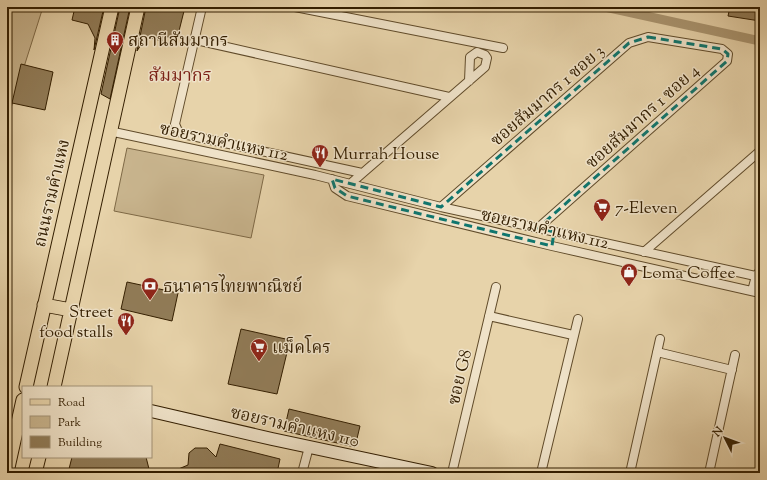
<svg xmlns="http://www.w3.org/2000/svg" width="767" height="480" viewBox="0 0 767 480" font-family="'Sorts Mill Goudy','Noto Serif Thai',serif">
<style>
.green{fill:#c8b48d;stroke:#7e6946}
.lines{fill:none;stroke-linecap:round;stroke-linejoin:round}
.canal{stroke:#aa9570;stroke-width:9}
.building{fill:#917c58;stroke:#331e00}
.street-casing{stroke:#604b2a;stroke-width:10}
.secondary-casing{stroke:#331e00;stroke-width:14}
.primary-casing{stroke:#331e00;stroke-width:15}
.street{stroke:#efe2c8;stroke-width:8}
.secondary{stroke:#efe2c8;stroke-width:12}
.primary{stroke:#e7d3aa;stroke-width:13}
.marked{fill:none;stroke:#0f766e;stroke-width:3;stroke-dasharray:8 5;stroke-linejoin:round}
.labels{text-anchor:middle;stroke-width:3;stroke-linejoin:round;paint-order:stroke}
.poi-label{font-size:17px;fill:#331e00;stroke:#efe2c8;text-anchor:start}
.street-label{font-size:17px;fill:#331e00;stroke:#efe2c8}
.neighbourhood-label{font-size:18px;fill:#7a1f14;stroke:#efe2c8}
</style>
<rect width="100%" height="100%" fill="#e7d3aa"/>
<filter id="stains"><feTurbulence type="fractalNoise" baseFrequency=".005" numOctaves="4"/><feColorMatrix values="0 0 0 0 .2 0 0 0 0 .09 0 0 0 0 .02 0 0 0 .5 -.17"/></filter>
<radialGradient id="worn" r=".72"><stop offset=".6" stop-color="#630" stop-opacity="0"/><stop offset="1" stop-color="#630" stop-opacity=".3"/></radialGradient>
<path class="green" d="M7 7H43L10 111H7Z
M127 148 264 175 251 238 114 211Z"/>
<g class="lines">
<path class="canal" d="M605 7 760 41"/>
</g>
<path class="building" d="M75 7H104L94 50 95 38 88 24 72 20Z
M120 7H130L110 99 101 94Z
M146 7H185L177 39 164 36 163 41 146 37 137 51Z
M730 7H760V21L728 16Z
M21 64 53 72 45 110 12 103Z
M127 282 178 293 172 321 121 309Z
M241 329 290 340 277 394 228 384Z
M289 409 360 426 355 447 284 431Z
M220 444 280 459 277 473H212L213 470 200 471 190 469 189 473H169L188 465 189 453 195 448H207L216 457Z
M72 457H146L150 473H68Z"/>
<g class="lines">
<defs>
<path id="street" d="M202 7 175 124 178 131 183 134 362 173
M295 7 503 48
M196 40 449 97
M109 131 315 175 441 207 760 277
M332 179 335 188 347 196 552 246 760 293
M350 184 485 67 487 58 485 55 477 52 470 57 469 81
M441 207 629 43 648 37 722 49 728 54 727 61 538 228
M644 252 760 151
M752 291 756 276 759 272
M489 316 573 335
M657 352 732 370
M302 473 309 447
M452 473 496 287
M541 473 578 319
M630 473 660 339
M709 473 735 355"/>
<path id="secondary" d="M151 411 272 439 432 473"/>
<path id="primary" d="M44 305 71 310
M26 387 112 7
M54 387 138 7
M7 472 23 400
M35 473 39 457"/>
</defs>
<use href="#street" class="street-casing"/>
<use href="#secondary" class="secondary-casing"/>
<use href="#primary" class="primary-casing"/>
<use href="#street" class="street"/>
<use href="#secondary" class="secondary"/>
<use href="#primary" class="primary"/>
</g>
<path class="marked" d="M648 37 722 49 728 54 727 61 538 228 554 232 552 246 347 196 335 188 332 179 441 207 629 43Z"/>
<defs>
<symbol id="building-pin" viewBox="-11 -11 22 30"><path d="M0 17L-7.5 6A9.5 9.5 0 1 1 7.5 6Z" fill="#8f2418" stroke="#efe2c8"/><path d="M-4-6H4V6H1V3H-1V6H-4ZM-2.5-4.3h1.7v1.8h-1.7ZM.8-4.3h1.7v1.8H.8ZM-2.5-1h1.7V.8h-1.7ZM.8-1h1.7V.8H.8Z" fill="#fff"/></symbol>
<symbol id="restaurant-pin" viewBox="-11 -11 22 30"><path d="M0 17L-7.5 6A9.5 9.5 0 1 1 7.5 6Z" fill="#8f2418" stroke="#efe2c8"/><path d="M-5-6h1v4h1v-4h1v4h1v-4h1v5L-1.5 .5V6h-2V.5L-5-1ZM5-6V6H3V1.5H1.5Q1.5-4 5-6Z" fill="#fff"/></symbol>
<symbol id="supermarket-pin" viewBox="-11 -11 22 30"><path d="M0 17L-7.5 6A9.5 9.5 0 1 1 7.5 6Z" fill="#8f2418" stroke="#efe2c8"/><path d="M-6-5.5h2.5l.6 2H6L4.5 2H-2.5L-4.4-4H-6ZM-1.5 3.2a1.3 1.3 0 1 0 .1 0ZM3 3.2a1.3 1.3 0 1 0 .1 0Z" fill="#fff"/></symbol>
<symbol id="shop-pin" viewBox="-11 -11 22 30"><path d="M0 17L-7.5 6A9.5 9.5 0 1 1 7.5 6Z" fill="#8f2418" stroke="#efe2c8"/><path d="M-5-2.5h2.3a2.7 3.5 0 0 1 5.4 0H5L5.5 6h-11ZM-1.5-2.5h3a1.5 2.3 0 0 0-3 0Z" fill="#fff"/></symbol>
<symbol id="bank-pin" viewBox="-11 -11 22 30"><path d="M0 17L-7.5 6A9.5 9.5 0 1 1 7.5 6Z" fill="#8f2418" stroke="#efe2c8"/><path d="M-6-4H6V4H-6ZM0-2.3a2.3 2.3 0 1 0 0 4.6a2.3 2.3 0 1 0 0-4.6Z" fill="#fff"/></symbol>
</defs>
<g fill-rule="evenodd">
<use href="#building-pin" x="105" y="30" width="20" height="27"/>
<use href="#restaurant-pin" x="310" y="143" width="20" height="27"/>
<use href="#supermarket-pin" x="592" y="197" width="20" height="27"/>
<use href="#shop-pin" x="619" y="262" width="20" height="27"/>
<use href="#bank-pin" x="140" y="276" width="20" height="27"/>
<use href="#restaurant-pin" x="116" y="311" width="20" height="27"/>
<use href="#supermarket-pin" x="249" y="337" width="20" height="27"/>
</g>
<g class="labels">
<g class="poi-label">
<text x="128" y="46">สถานีสัมมากร</text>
<text x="333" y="159">Murrah House</text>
<text x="615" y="213">7-Eleven</text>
<text x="642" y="278">Loma Coffee</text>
<text x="163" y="292">ธนาคารไทยพาณิชย์</text>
<text x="113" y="317" text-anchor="end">Street<tspan x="113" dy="20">food stalls</tspan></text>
<text x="272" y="353">แม็คโคร</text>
</g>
<g class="street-label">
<text transform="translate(547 95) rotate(-41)" y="6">ซอยสัมมากร 1 ซอย 3</text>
<text transform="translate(642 116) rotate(-42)" y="6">ซอยสัมมากร 1 ซอย 4</text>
<text transform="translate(224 141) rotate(12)" y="6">ซอยรามคำแหง 112</text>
<text transform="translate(51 193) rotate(-77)" y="6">ถนนรามคำแหง</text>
<text transform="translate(545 228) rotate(13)" y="6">ซอยรามคำแหง 112</text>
<text transform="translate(459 377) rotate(-77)" y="6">ซอย G8</text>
<text transform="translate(295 426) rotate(13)" y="6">ซอยรามคำแหง 110</text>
</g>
<g class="neighbourhood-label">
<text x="180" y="81">สัมมากร</text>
</g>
</g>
<rect width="767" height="480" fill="none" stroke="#e7d3aa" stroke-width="24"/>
<rect x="8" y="8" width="751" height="464" fill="none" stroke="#331e00" stroke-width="2"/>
<rect x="12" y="12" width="743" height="456" fill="none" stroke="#331e00"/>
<rect x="22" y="386" width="130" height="72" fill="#efe2c8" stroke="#a49478"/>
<rect x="30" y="399" width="20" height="6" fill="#e7d3aa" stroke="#a49478"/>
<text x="58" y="406" font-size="12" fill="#331e00">Road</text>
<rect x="30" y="416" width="20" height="12" fill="#c8b48d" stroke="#a49478"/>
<text x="58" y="426" font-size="12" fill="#331e00">Park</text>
<rect x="30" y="436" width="20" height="12" fill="#917c58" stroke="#a49478"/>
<text x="58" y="446" font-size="12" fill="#331e00">Building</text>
<g transform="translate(725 438) rotate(312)" stroke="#efe2c8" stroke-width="3" paint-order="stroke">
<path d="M0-3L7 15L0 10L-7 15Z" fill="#331e00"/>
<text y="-6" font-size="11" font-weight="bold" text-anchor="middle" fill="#331e00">N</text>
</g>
<rect width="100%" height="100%" filter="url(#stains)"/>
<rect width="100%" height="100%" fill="url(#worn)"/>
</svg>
